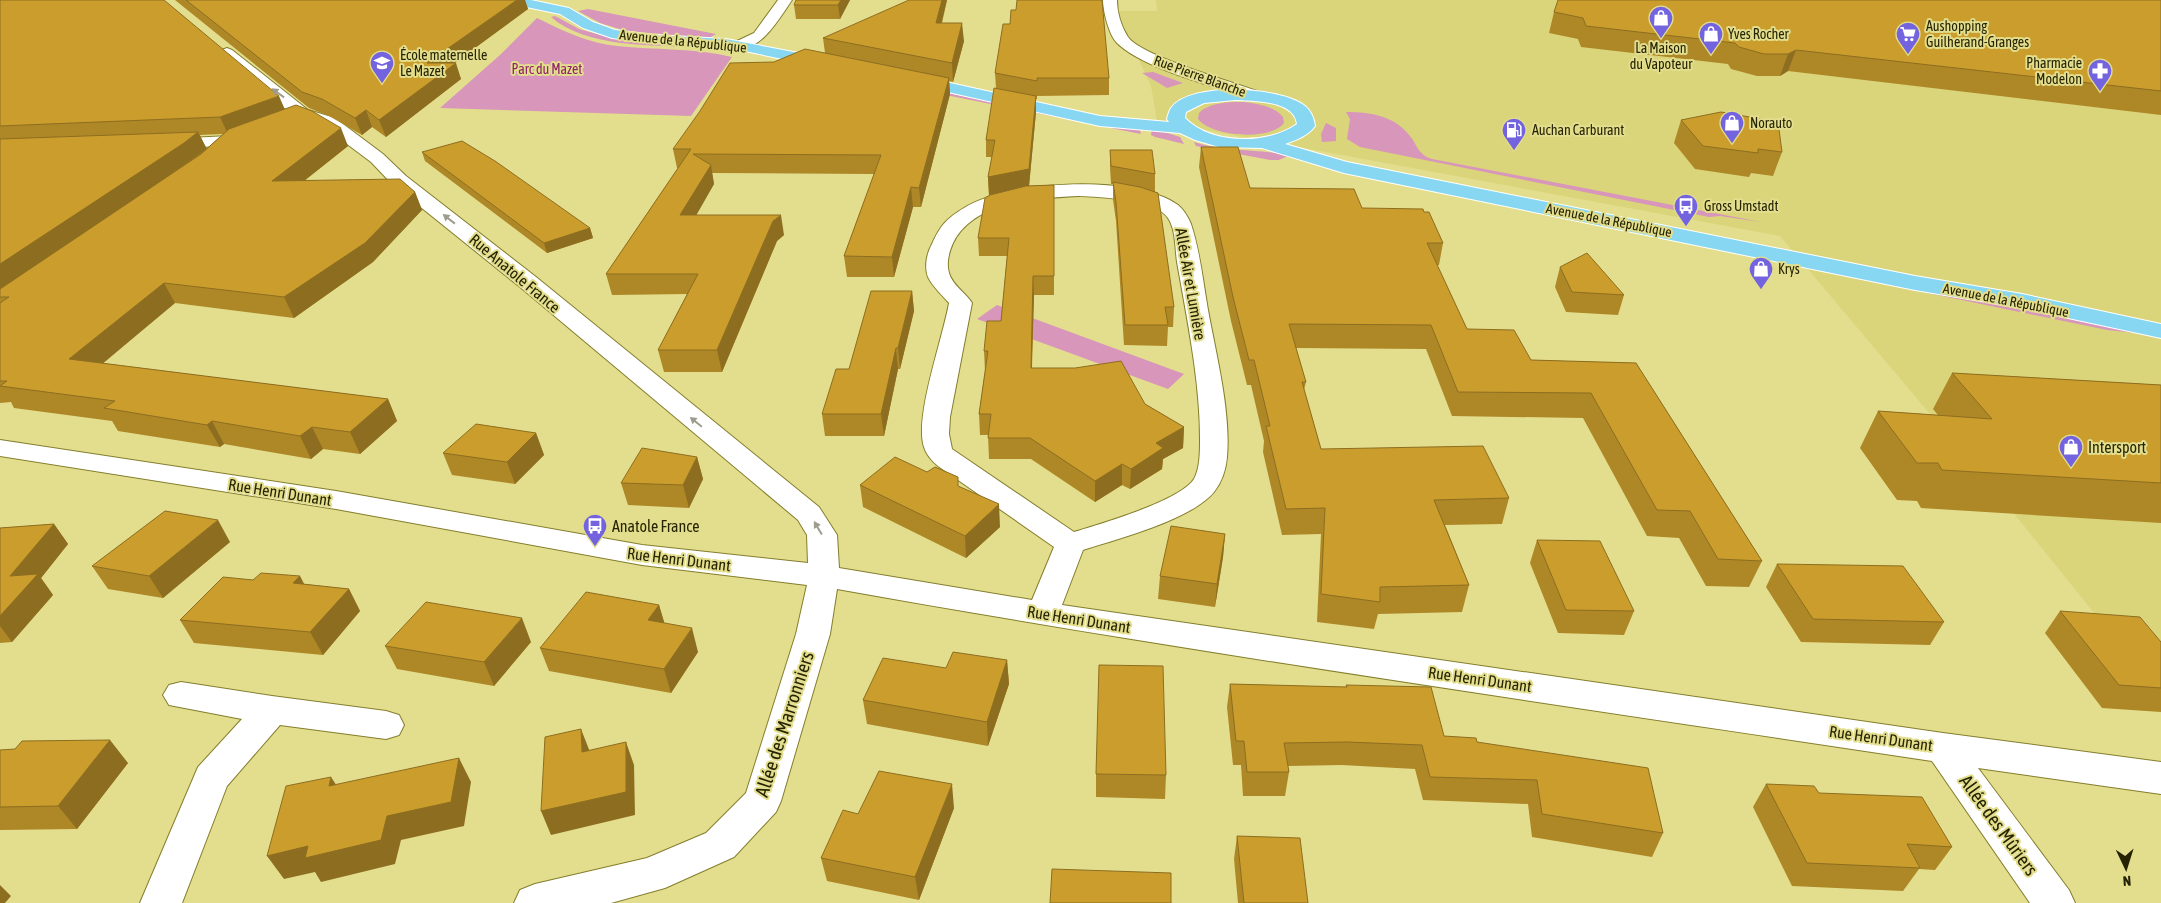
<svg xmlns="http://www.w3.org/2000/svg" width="2161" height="903" viewBox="0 0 2161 903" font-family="'Asap Condensed',sans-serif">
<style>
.built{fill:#dad57b}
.green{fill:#d796ba}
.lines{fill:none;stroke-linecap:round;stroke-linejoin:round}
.minor-casing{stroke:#847e2c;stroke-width:2}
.primary-casing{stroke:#fff;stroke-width:2}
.minor{fill:#fff;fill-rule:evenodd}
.primary{fill:#88d7f2;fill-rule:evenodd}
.wall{fill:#ae8727;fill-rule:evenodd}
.shaded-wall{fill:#8d6e20}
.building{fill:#ca9d2d;stroke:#8d6e20}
.oneway{fill:#9d9c8d}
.labels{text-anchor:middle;stroke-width:4;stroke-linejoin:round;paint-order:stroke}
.far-poi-label{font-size:14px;fill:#262302;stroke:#e3de8d;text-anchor:start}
.far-street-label{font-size:14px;fill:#262302;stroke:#e3de8d}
.far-park-label{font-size:14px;fill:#90216a;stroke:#e3de8d}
.street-label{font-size:16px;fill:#262302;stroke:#e3de8d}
.poi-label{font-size:16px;fill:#262302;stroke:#e3de8d;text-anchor:start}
.near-street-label{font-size:19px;fill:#262302;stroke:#e3de8d}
</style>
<rect width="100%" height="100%" fill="#e3de8d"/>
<path class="built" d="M1156 0H2136L2161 2V696L2015 515 1780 236 1157 121 1151 86 1116 11H1157Z"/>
<path class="green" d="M588 9 716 34 709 38 626 31 600 23 578 11Z
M555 16 579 29 615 39 700 45 697 47C653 45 586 48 551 17Z
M537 18C563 31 588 43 617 46 656 50 694 48 732 57L691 116 440 108 500 55Z
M1153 72 1183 83 1167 88 1142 73Z
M894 82 1089 122 1139 127 1141 134 891 84Z
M1244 102C1258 104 1274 106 1283 117L1284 123C1270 141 1212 137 1198 119L1199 113C1210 102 1229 102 1244 102Z
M1346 112C1372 112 1397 116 1413 140 1418 149 1421 156 1432 159L1761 222 1720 216 1709 217 1360 147 1347 139 1350 119Z
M1326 123 1336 128V141L1322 142 1321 134Z
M1152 128 1180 137 1184 144 1155 137 1151 135Z
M1194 142C1225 152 1258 149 1290 155L1279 160H1270L1196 146Z
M1923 289 2013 305 2154 335 2107 330 1923 292Z
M997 305 1184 374 1168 389 977 319Z"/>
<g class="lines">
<defs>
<path id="minor" d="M778 0H792C780 17 760 54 735 48L733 45 735 42 754 33Z
M1103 0H1117C1117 12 1121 26 1128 37 1141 56 1233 82 1260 92L1262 95 1260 98H1248C1214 86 1142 68 1117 43 1109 35 1103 11 1103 0Z
M227 48 232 50 308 110 335 118 383 154 406 176 536 277 819 507 837 535 839 568 1032 600 1054 547 938 466C932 461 926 454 924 447 914 417 943 338 949 303 942 295 933 287 928 277 924 266 927 253 932 244 940 226 947 218 964 208 1008 180 1136 174 1178 205 1184 210 1188 217 1191 224 1200 251 1203 281 1208 310 1216 354 1231 412 1227 457 1226 469 1222 482 1214 492 1191 520 1117 539 1083 550L1062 605 1943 733 2161 762V794L1978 768 2069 890 2075 903H2030L1932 761C1567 706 1201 654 837 589L830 634 781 801 776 812 734 857 665 888 611 903H514L520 890 535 884 647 858 706 833 746 793 796 634 807 585 642 565 336 509 0 456V440L336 491 642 545 808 563 807 535 798 520 520 287 392 184 371 162 323 126 296 118 222 56 219 53 222 50ZM1079 196C1100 197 1156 199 1168 218 1176 230 1175 249 1177 262 1187 319 1200 381 1200 439 1200 452 1200 468 1194 479 1180 501 1100 524 1074 532L952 449 949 434 950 417 972 303C966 293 952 285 949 273 946 263 949 252 953 243 973 201 1037 198 1079 196Z
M230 136 236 137 239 141 236 145 167 149 161 148 158 144 161 140 167 139Z
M181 682 272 696 386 711 399 715 404 725 399 735 386 739 280 725 227 786 182 903H140L198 767 242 719 169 705 163 695 169 685Z"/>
<path id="primary" d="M505 0H531L569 8 593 22 615 30 653 35 726 39 825 58 830 60 833 63 830 66 825 68 726 47 653 43 612 38 583 28 560 14 507 3Z
M914 75 1100 116 1169 122 1167 119C1168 115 1169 111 1171 108 1190 81 1282 87 1305 106 1311 111 1314 118 1315 126 1308 136 1296 140 1285 144L1347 162 1915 276 2022 294 2161 324V338L2022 308 1915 290 1344 173 1262 148 1219 147 1195 140 1180 133 1100 126 908 83 906 80 908 77ZM1235 100C1254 101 1294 100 1297 124 1268 145 1211 145 1185 118L1186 112 1204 103Z"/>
</defs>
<use href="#minor" class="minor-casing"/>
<use href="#primary" class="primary-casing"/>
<use href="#minor" class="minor"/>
<use href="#primary" class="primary"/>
</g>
<path class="wall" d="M0 0 285 109 348 146 304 181 415 192 422 210 373 262 294 318 175 303 102 363 388 399 397 421 360 454 323 449 311 459 224 444 220 447 118 431 112 421 14 408 11 402 0 403ZM223 134 206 149 200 135Z
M175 0H525L528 9 454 63 461 79 386 137 372 127 362 135 329 116 309 108Z
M850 0 840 19H796L794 5Z
M947 0 942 23 964 41 953 82 949 81 950 94 921 207H913L894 277H847L844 256 874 174 712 173 714 184 696 215 784 235 777 241 722 372H664L658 350 687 294 612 295 606 274 678 168H677L673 149 825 53 823 38Z
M2161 0V115L1788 71 1780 76H1757L1731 69 1728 64 1581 47 1578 39 1549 33 1554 12Z
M995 73 1109 78V95L1037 96V99H1036V112L1029 186 1054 185V295H1034L1032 368 1145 404 1184 427 1183 448 1163 459 1162 469 1130 489 1122 485 1095 502 1031 459H989L988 435H980L979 414 985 371 984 351 1001 321 1007 256H979L978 238 989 195 988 177 992 157H986V140L996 88Z
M1681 120 1782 152 1773 176 1751 173 1749 177 1695 169 1674 143Z
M1201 147 1250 188 1362 208 1443 243 1439 265H1437L1467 329 1531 360 1636 363 1762 561 1749 587 1706 586 1679 538 1647 536 1583 418 1452 416 1426 349 1296 348 1306 382 1304 390 1321 449 1509 498 1502 524 1445 525 1469 585 1462 612 1378 614 1374 629 1317 622 1321 534 1282 535 1263 452 1264 441 1251 385H1247L1231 321 1199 167Z
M1110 150 1155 174V192L1174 307 1173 327H1168L1167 346 1124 345 1116 221 1113 200V184H1111L1110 167Z
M422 152 590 228 593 238 547 253 425 161Z
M1560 267 1624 295 1618 315 1566 312 1555 287Z
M912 291 914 311 900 369H898L884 436H825L822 414 849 369Z
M1952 373 2161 385V523L1921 508 1917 501 1897 500 1860 448 1878 411 1938 415 1933 409Z
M536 433 544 455 515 484 452 475 443 453Z
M697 457 703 479 689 508 628 505 621 483Z
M860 485 959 487 1000 527 966 558 863 507Z
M54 524 68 544 41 578 53 595 12 642 0 643V528Z
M1225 534 1223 557 1215 607 1158 599 1160 576Z
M1537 540 1634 611 1624 635 1558 633 1530 563Z
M230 542 163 598 108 589 92 566Z
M1777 564 1944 622 1930 645 1801 642 1766 587Z
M304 584 349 589 360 611 323 655 194 643 180 620Z
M659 605 664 623 698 652 671 693 549 671 540 648Z
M2060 611 2161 642V712L2102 708 2045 633Z
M531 642 494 686 397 669 385 646Z
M1007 660 1009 684 988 746 867 724 863 700 946 668Z
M1230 684 1346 687V685L1444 736 1477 742 1663 833 1652 857 1532 837 1528 804 1423 800 1415 769 1342 765 1288 766 1289 772 1285 796H1243L1241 765H1233L1227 707Z
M0 750 128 763 77 829 0 830Z
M1096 774 1166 775 1165 799 1096 797Z
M1766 784 1819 793 1952 847 1935 870 1919 869 1903 891 1792 886 1753 807Z
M954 808 919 900 827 881 821 858 858 814Z
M1237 836 1308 903H1238L1234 859Z"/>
<path class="shaded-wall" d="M517 0H525L528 9 433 79 427 63Z
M841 0H850L840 19 838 5Z
M942 0H947L937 41 936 23Z
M962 23 964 41 953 82 952 63Z
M1796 50 1788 71 1780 76 1788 54Z
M456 63 461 79 386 137 379 120Z
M949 78 950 94 921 207 919 188Z
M279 96 286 112 228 134 220 117Z
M1036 96V112L1029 186 989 195 988 177Z
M366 110 372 127 362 135 355 118Z
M341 128 348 146 280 200 272 181Z
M198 132 207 149 0 293V264Z
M711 165 714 184 685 235 680 215Z
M911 187 913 207 894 277 892 257Z
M415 192 422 210 373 262 294 318 284 297Z
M781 215 784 235 777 241 722 372 717 350 773 221Z
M590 228 593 238 547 253 544 243Z
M1033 276 1034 295 1031 387V368Z
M164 283 175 303 82 381 69 359Z
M912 291 914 311 900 369 898 348Z
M896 348 898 369 884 436 881 414Z
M388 399 397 421 360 454 350 432Z
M212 421 224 444 220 447 207 425Z
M312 427 323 449 311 459 300 436Z
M1184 427 1183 448 1163 459 1162 469 1130 489 1131 469 1156 443Z
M536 433 544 455 515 484 507 462Z
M697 457 703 479 689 508 683 485Z
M1122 464V485L1095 502V481Z
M999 504 1000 527 966 558 965 536Z
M218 520 230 542 163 598 149 576Z
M54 524 68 544 41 578 53 595 12 642 0 626V616L10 576Z
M1225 534 1223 557 1215 607 1217 584Z
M300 576 312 599 293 583Z
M349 589 360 611 323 655 310 632Z
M659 605 666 628 648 620Z
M522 618 531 642 494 686 484 662Z
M692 628 698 652 671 693 664 669Z
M1007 660 1009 684 988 746 987 722Z
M581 729 590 752H582Z
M110 740 128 763 77 829 58 806Z
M626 742 634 765 635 815 551 835 541 811Z
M459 758 471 782 464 826 401 840 395 864 321 882 315 872 284 879 267 856 387 816Z
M331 777 346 800 329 786Z
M952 784 954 808 919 900 915 877Z
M0 885 11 896 5 903H0Z"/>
<path class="building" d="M0 0H164L279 96 220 117 0 126Z
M186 0H517L427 63H456L379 120 366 110 355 118 322 99 302 92Z
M796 0H841L838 5H794Z
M909 0H942L936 23H962L952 63 823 38Z
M1017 0H1102L1109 78H1037V81L995 73 1003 24H1010L1011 10H1016Z
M1558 0H2161V91L1796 50 1788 54H1764L1739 47 1735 43 1586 26 1583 18 1554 12Z
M805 49 949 78 919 188 911 187 892 257 844 256 881 155 693 154 711 165 680 215H781L773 221 717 350H658L698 274H606L691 149H673L700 111 730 63 774 62Z
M994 88 1036 96 1029 169 988 177 995 140H986Z
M296 105 312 111 341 128 272 181 400 179 415 192 365 243 284 297 164 283 69 359 388 399 350 432 312 427 300 436 212 421 207 425 104 408 115 401 0 386 7 381H0V303L9 297H0V289L201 154 229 129Z
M1721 112 1778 122 1782 152 1758 149V153L1703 146 1681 120Z
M198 132 184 143 0 264V139Z
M462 141 495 161 590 228 544 243 422 152Z
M1201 147H1238L1250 188 1354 189 1362 208 1423 209 1424 212H1429L1443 243H1427L1467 329 1514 330 1531 360 1636 363 1762 561 1718 559 1690 511 1657 510 1591 393 1458 392 1431 325 1289 324 1306 382H1302L1321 449 1483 446 1509 498 1434 500 1469 585 1380 587V602L1321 594 1325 508 1286 509 1266 426H1270L1254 360H1249L1233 297Z
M1110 150H1152L1155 174 1111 166Z
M1113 182 1140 187 1158 193 1174 307H1165L1168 325H1125L1116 202Z
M1054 185V276H1033L1031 368H1075L1121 361 1145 404 1184 427 1156 443 1163 448 1131 469 1122 464 1095 481 1030 438H988L991 414H979L988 351H984L987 321H1001L1009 238H978L985 198 990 195 1026 186Z
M1587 253 1624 295 1572 292 1560 267Z
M871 291H912L898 348H896L881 414H822L836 369H849Z
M1952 373 2161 385V483L1942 470 1938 463H1917L1878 411 1992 419Z
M476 424 536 433 507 462 443 453Z
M642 448 697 457 683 485 621 483Z
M895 457 927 472 935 467 958 477V486L999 504 965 536 860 485Z
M165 511 218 520 149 576 92 566Z
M54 524 10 576 38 574 0 616V528Z
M1171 526 1225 534 1217 584 1160 576Z
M1537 540 1600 541 1634 611 1566 610Z
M1777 564 1903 566 1944 622 1813 619Z
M261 573 300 576 293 583 349 589 310 632 180 620 223 577 253 580Z
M586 592 659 605 648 620 692 628 664 669 540 648Z
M426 602 522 618 484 662 385 646Z
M2060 611 2140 617 2161 642V688L2119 685Z
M953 652 1007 660 987 722 863 700 883 658 946 668Z
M1099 665 1163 666 1166 775 1096 774Z
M1230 684 1347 687 1346 685 1431 687 1444 736 1476 738 1477 742 1648 768 1663 833 1542 814 1537 780 1430 777 1422 745 1347 742 1284 743 1289 772H1247L1244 741H1236Z
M581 729 582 752 626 742V792L541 811 545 737Z
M110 740 58 806 0 807V750L15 749 22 741Z
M459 758 451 802 387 816 381 840 305 858 308 846 267 856 286 786 331 777 329 786Z
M879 771 952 784 915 877 821 858 843 810 858 814Z
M1766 784 1814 786 1819 793 1922 797 1952 847 1907 844 1920 868 1807 863Z
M1237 836 1300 838 1308 903H1244Z
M1052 869 1171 873V903H1050Z"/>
<defs><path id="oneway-solid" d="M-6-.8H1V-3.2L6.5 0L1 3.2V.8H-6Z" transform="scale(1.25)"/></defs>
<g class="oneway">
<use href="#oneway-solid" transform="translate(278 93) rotate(-144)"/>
<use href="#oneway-solid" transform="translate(449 219) rotate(-142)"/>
<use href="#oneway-solid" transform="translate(696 422) rotate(-141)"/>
<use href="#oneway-solid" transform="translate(818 528) rotate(-121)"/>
</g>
<defs>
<symbol id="shop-pin" viewBox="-11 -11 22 30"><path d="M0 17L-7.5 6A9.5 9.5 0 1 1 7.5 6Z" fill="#7463de" stroke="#e3de8d"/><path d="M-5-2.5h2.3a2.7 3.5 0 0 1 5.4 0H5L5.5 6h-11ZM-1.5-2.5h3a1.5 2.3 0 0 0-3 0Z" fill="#fff"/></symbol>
<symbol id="supermarket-pin" viewBox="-11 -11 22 30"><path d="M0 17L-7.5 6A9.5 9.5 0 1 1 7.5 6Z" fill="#7463de" stroke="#e3de8d"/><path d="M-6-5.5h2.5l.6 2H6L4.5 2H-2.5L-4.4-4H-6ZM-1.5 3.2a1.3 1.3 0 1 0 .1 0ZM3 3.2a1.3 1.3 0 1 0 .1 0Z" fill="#fff"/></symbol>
<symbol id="school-pin" viewBox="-11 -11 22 30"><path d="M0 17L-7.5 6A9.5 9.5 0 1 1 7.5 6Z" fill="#7463de" stroke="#e3de8d"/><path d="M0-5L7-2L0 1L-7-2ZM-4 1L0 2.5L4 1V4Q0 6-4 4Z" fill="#fff"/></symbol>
<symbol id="pharmacy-pin" viewBox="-11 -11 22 30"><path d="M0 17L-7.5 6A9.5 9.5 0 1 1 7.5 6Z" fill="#7463de" stroke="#e3de8d"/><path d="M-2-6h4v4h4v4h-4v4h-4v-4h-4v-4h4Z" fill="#fff"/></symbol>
<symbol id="fuel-pin" viewBox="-11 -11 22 30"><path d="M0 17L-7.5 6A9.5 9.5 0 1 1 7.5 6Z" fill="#7463de" stroke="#e3de8d"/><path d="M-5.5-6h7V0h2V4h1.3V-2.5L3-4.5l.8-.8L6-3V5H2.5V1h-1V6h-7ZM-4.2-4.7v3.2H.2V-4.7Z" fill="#fff"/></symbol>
<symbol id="bus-pin" viewBox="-11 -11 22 30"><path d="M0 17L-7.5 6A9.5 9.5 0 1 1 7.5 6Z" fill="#7463de" stroke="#e3de8d"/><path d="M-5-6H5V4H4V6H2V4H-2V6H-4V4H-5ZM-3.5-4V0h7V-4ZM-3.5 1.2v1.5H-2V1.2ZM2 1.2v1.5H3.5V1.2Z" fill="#fff"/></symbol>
</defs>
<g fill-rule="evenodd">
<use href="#shop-pin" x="1647" y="4" width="28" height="38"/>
<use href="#shop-pin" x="1697" y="20" width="28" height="38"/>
<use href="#supermarket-pin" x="1894" y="20" width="28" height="38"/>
<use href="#school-pin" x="368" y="49" width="28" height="38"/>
<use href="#pharmacy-pin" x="2086" y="57" width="28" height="38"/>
<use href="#shop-pin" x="1718" y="109" width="28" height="38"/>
<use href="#fuel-pin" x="1500" y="116" width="28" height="38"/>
<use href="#bus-pin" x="1672" y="192" width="28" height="38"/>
<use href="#shop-pin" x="1747" y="255" width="28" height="38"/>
<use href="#shop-pin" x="2057" y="433" width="28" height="38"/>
<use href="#bus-pin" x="581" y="512" width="28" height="38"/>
</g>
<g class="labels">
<g class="far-poi-label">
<text x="1926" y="31">Aushopping<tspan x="1926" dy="16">Guilherand-Granges</tspan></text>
<text x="1728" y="39">Yves Rocher</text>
<text x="1661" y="53" text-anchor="middle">La Maison<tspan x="1661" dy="16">du Vapoteur</tspan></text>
<text x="400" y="60">École maternelle<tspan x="400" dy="16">Le Mazet</tspan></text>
<text x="2082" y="68" text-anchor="end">Pharmacie<tspan x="2082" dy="16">Modelon</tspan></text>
<text x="1750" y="128">Norauto</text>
<text x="1532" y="135">Auchan Carburant</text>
<text x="1704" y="211">Gross Umstadt</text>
<text x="1778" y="274">Krys</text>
</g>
<g class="far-street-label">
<text transform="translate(683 41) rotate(6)" y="5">Avenue de la République</text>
<text transform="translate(1200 76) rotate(20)" y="5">Rue Pierre Blanche</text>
<text transform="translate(1609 220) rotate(11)" y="5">Avenue de la République</text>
<text transform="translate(2006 300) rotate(11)" y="5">Avenue de la République</text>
</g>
<g class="far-park-label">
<text x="547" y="74">Parc du Mazet</text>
</g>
<g class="street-label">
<text transform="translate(515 273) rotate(40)" y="6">Rue Anatole France</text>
<text transform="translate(1191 284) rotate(80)" y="6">Allée Air et Lumière</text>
<text transform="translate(280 492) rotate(9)" y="6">Rue Henri Dunant</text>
<text transform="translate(679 559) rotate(7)" y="6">Rue Henri Dunant</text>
<text transform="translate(1079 619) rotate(9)" y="6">Rue Henri Dunant</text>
<text transform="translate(1480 679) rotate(8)" y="6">Rue Henri Dunant</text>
<text transform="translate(1881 738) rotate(8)" y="6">Rue Henri Dunant</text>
</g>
<g class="poi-label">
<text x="2088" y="453">Intersport</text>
<text x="612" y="532">Anatole France</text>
</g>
<g class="near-street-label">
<text transform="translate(784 724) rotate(-72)" y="7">Allée des Marronniers</text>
<text transform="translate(1999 825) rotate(54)" y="7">Allée des Mûriers</text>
</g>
</g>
<g transform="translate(2126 868) rotate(176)" stroke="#e3de8d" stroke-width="4" paint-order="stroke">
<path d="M0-4L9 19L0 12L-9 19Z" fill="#262302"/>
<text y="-8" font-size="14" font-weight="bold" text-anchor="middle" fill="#262302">N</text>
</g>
</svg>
